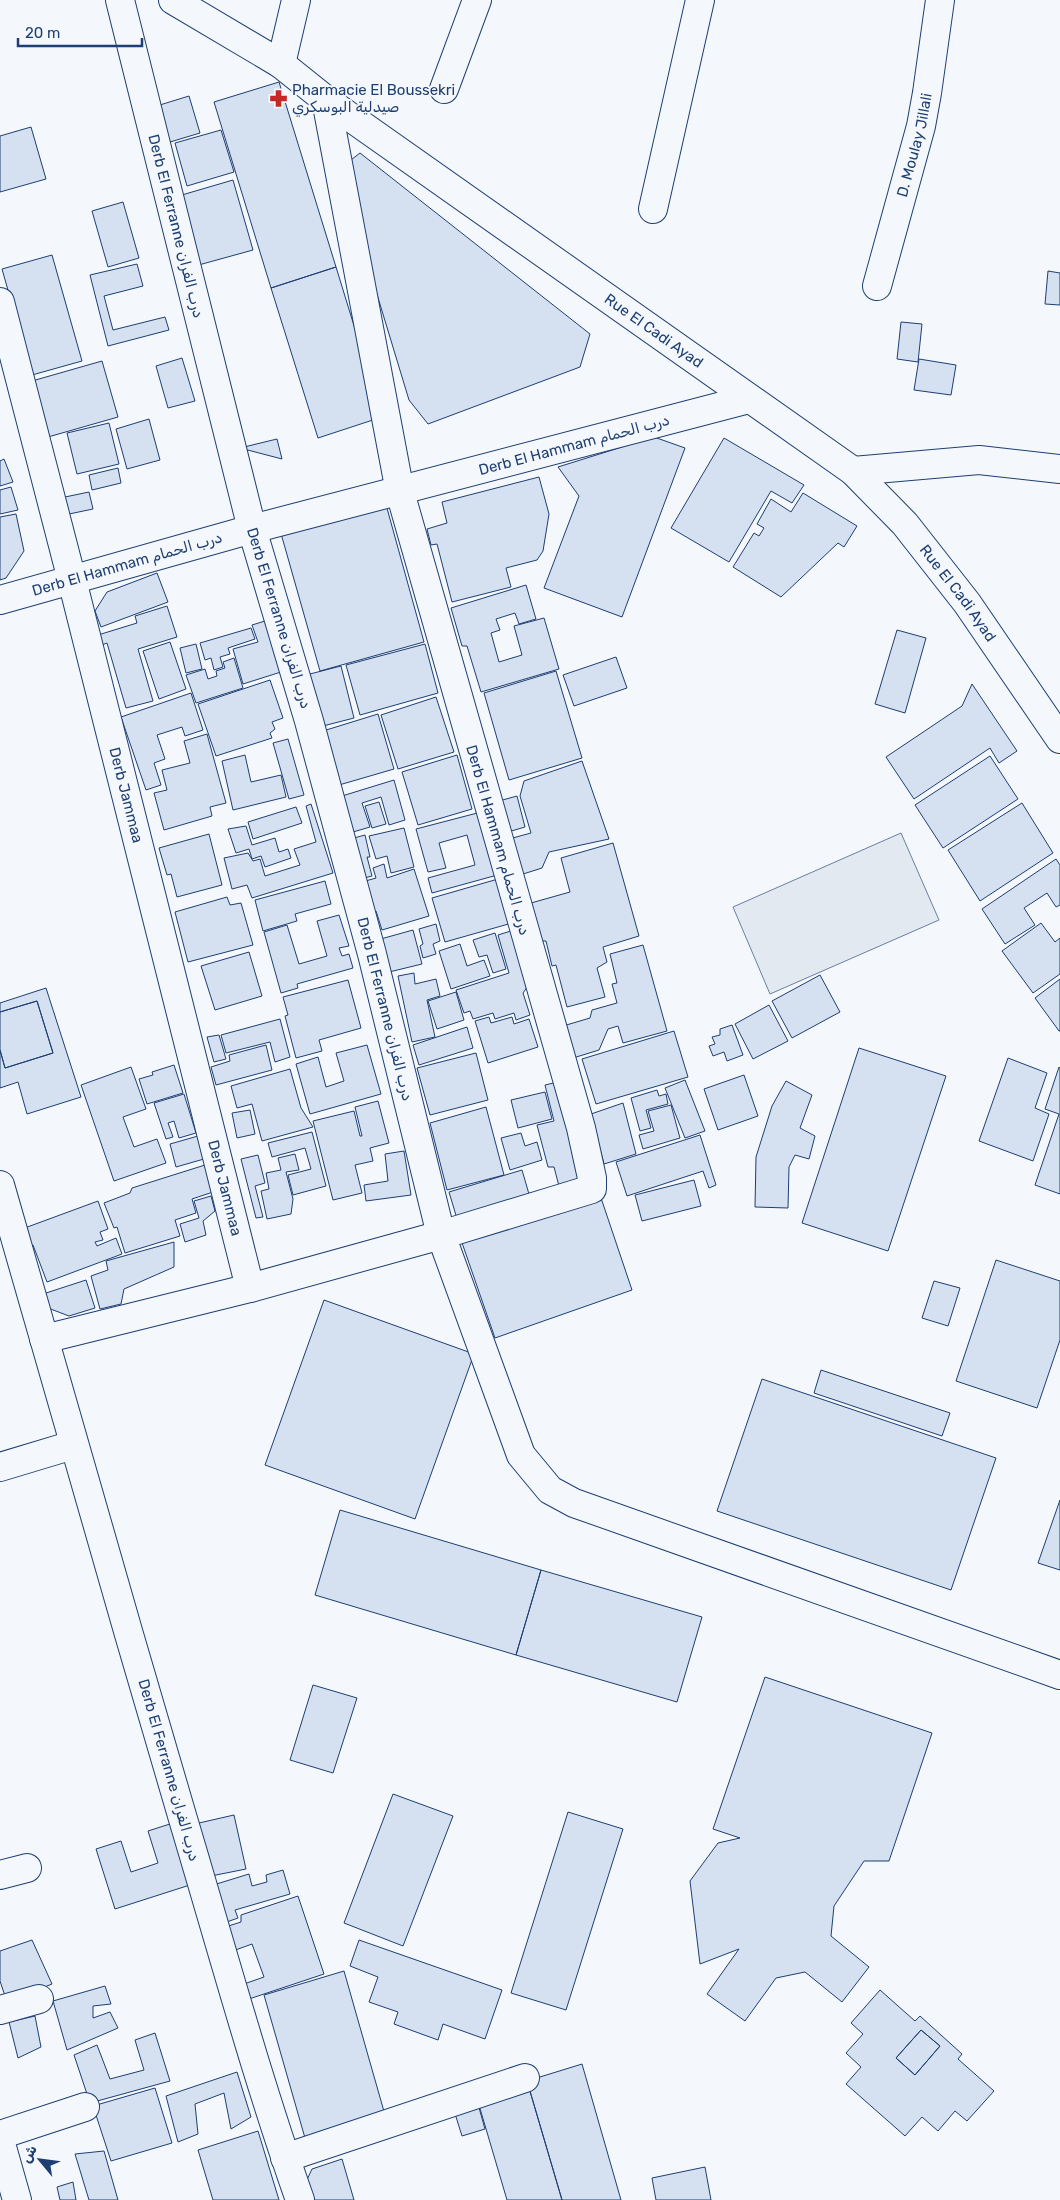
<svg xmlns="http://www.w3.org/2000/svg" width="1060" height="2200" viewBox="0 0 1060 2200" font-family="Rubik,Vazirmatn,sans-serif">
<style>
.green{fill:#e3e9f0;stroke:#687fa3}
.building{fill:#d5e0f0;stroke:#1d3f73;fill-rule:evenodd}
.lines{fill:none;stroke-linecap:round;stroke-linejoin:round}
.minor-casing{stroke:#1d3f73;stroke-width:30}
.minor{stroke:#f4f7fb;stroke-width:28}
.labels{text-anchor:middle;stroke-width:4;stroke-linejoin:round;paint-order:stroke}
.poi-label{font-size:15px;fill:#1d3f73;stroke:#f4f7fb;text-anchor:start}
.street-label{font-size:15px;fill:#1d3f73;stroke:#f4f7fb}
</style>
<rect width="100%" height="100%" fill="#f4f7fb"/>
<path class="green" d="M901 833 939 920 770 994 733 907Z"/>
<path class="building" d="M279 82 336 267 271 288 214 102Z
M189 96 200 133 160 145 150 108Z
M31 127 46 179 0 192V136Z
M221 130 234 172 187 186 175 143Z
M360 153 590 334 580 367 428 424 409 400 339 169Z
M233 180 253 250 195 266 175 197Z
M123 202 139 258 108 267 92 211Z
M52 255 82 361 32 375 2 269Z
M137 264 143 286 104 296 113 330 165 317 169 330 108 346 90 275Z
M336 267 382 417 318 438 271 288Z
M1048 271 1060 273V305L1045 304Z
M901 322 922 324 918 362 897 359Z
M182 358 195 401 168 408 156 366Z
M919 359 956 365 951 395 914 390Z
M102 361 118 417 48 437 32 381Z
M149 419 160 460 127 469 116 429Z
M109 423 119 464 77 474 67 433Z
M654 437 685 448 622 617 544 588 579 496 558 467Z
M724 438 804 485 792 503 771 491 729 562 671 528Z
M277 439 282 459 240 448Z
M4 459 13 482 0 486V461Z
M118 468 121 483 92 490 89 475Z
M539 477 549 514 543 551 537 560 506 568 511 587 452 602 437 544 431 545 427 529 447 523 442 502Z
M11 487 18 510 0 514V490Z
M89 492 93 509 69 514 65 497Z
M803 493 857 526 844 547 838 543 781 597 733 567 754 533 759 536 764 528 757 524 771 499 791 512Z
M385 501 424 642 320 671 280 530Z
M16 514 24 551 6 578 0 580V517Z
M157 573 168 602 101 627 95 611 107 592Z
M526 585 536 619 519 624 515 613 496 619 500 630 491 633 499 662 522 655 514 626 544 618 559 669 481 692 467 646H462L451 608Z
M167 606 177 637 138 649 153 701 126 708 107 643 102 645 98 635 137 623 135 616Z
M265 621 281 672 243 684 233 649 258 642 252 625Z
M251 628 255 639 228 648 230 654 220 657 223 667 214 670 211 658 205 660 200 643Z
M897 630 926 638 905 713 875 704Z
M170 642 186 689 159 699 143 651Z
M196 644 202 669 186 673 180 648Z
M425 644 438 693 360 715 346 665Z
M616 657 627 688 574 706 563 675Z
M234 658 243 688 196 703 186 675 205 669 208 679 217 676 216 671 225 668 223 662Z
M341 666 354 718 319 727 306 675Z
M556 671 582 758 509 780 484 693Z
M270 680 283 718 272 722 275 729 270 733 272 738 216 756 198 704Z
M972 684 1017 751 999 763 990 748 914 799 886 757 962 706Z
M191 693 203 730 185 736 182 727 157 735 165 759 154 763 161 785 146 790 121 717Z
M436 697 454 752 398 769 381 715Z
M378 714 394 769 339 785 323 731Z
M207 734 226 803 210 807 212 816 164 830 154 793 167 790 162 770 190 763 184 741Z
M288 739 304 795 289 799 273 743Z
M245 755 251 782 281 775 286 797 233 810 222 761Z
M457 755 472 809 418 825 402 772Z
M990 756 1018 799 943 848 915 805Z
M582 761 609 839 549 852 542 868 520 875 509 839 531 833 520 796 524 781Z
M394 780 405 820 389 825 381 797 362 803 370 827 353 832 342 796Z
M517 796 525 827 508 832 499 801Z
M379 802 386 824 372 828 365 806Z
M1022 803 1053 853 980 901 948 850Z
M311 804 333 873 252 898 247 885 232 889 224 858 248 853 253 861 260 859 265 876 300 865 294 849 316 842 306 806Z
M296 807 302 823 253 839 248 822Z
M485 811 501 874 432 893 428 878 475 865 467 835 439 843 446 868 428 872 416 829Z
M246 826 252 845 275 838 279 852 288 849 291 858 265 867 261 856 252 859 249 849 236 853 228 829Z
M404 828 414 867 391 873 387 856 376 859 369 836Z
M209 834 222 885 177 897 171 874 167 875 159 848Z
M365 835 370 857H367L372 876 364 878 354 838Z
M613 843 639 936 603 947 607 962 597 968 605 997 567 1007 556 965 552 966 546 941H541L531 903 570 892 561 858Z
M1056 859 1060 865V905L1056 907 1047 893 1024 908 1035 925 1005 944 982 909Z
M384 864 387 878 414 869 429 916 382 930 376 911 371 913 362 882 376 878 373 868Z
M498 879 512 923 445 942 432 898Z
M325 881 331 904 295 914 297 921 263 931 255 900Z
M227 897 230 905 241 903 253 945 188 962 175 912Z
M339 915 349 946 339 948 342 956 349 954 353 968 297 984 298 988 281 993 264 932 287 925 299 964 327 956 317 921Z
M1041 923 1055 942 1060 938V974L1033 993 1002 951Z
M436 924 440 941 433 944 436 954 423 958 420 946 423 944 419 929Z
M413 930 422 964 385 973 377 940Z
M514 930 530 983 523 993 530 1015 516 1020 514 1013 495 1019 493 1013 473 1019 470 1011 464 1013 456 990 509 973 498 935Z
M495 933 506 969 493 973 487 955 479 957 473 940Z
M460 944 467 966 484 960 490 976 451 989 439 951Z
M643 945 667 1031 623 1043 618 1026 608 1029 599 1050 573 1058 563 1026 590 1018 592 1010 617 1003 612 984 617 983 610 954Z
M249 952 262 996 215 1010 201 966Z
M414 973 415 984 436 979 440 996 427 1000 435 1037 412 1042 398 976Z
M820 975 840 1012 792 1038 772 1001Z
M1060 979V1031H1059L1035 998Z
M348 980 361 1028 319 1040 322 1051 296 1058 285 1016 288 1015 283 997Z
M46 988 81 1097 27 1114 18 1082 0 1088V1050L5 1068 53 1053 37 1001 0 1012V1003Z
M456 992 464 1020 437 1029 428 1001Z
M37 1001 53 1053 5 1068 0 1050V1012Z
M769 1005 788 1041 753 1059 735 1024Z
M489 1017 491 1023 512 1017 514 1024 529 1019 538 1047 488 1063 475 1021Z
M280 1019 290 1057 275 1062 270 1042 226 1053 221 1035Z
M732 1025 743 1055 727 1061 724 1052 713 1056 709 1046 715 1044 712 1037 720 1035V1029Z
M467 1027 473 1048 419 1065 413 1045Z
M674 1031 688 1077 596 1104 582 1059Z
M219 1035 226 1059 214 1062 207 1037Z
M266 1045 272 1070 216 1085 211 1067 230 1061 229 1055Z
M367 1045 381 1094 310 1114 296 1064 318 1057 326 1087 344 1081 336 1053Z
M859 1048 946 1076 888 1251 802 1223Z
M476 1053 488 1100 430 1115 417 1068Z
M1008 1058 1047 1073 1035 1108 1049 1114 1033 1161 979 1141Z
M174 1065 183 1093 147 1104 139 1079 153 1075 152 1072Z
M131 1067 146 1109 123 1117 134 1147 157 1139 166 1163 114 1181 81 1085Z
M1059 1067 1060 1068V1194L1035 1185 1059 1114 1045 1109Z
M290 1069 301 1108 313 1127 262 1141 252 1104 237 1108 231 1086Z
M744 1075 758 1116 718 1130 704 1089Z
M685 1080 705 1131 685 1138 665 1088Z
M786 1081 812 1095 800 1128 815 1136 809 1159 795 1155 789 1167 788 1208 755 1207 756 1157 772 1106Z
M558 1082 584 1183 560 1190 554 1167H548L537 1125 554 1121 545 1085Z
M657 1090 659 1096 666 1094 668 1104 646 1110 651 1128 640 1131 631 1098Z
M545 1092 552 1119 518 1128 511 1100Z
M184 1094 196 1133 179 1138 174 1121 168 1123 173 1137 166 1139 154 1103Z
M378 1101 389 1143 370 1148 373 1161 355 1165 362 1193 333 1200 313 1121 354 1111 360 1136H362L355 1107Z
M623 1103 636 1154 604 1164 591 1114Z
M671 1105 680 1138 643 1149 639 1135 654 1131 648 1111Z
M486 1107 504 1175 447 1190 430 1123Z
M250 1110 255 1134 237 1138 232 1113Z
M312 1132 326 1186 293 1195 288 1175 311 1169 305 1148 272 1157 268 1143Z
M521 1133 525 1146 537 1142 542 1160 510 1170 501 1138Z
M700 1135 716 1185 709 1188 703 1171 627 1196 616 1162Z
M198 1136 204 1159 176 1167 170 1144Z
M404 1151 411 1195 366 1201 364 1185 388 1181 385 1154Z
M295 1154 299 1170 286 1172 293 1199 291 1214 267 1219 261 1191 269 1189 266 1173 281 1170 278 1158Z
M258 1155 265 1183 255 1186 263 1217 256 1218 241 1159Z
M205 1165 213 1192 192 1199 196 1213 175 1220 180 1236 125 1253 117 1227 114 1228 104 1203 130 1193 132 1188Z
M522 1170 531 1201 458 1222 449 1192Z
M694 1180 701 1206 642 1221 635 1195Z
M598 1189 632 1290 495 1338 460 1237Z
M211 1196 215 1211 203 1221 206 1235 185 1242 180 1224 199 1218 194 1201Z
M98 1201 108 1229 100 1232 103 1240 95 1242 97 1246 116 1238 122 1254 47 1282 33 1245 29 1247 22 1229Z
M174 1242V1267L124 1289 121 1304 100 1309 91 1276 108 1270 106 1261Z
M996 1260 1060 1281V1340L1037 1408 956 1381Z
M86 1280 95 1308 69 1316 48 1308 43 1294Z
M934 1281 960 1288 948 1326 922 1318Z
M324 1300 474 1354 415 1519 265 1465Z
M821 1370 950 1413 942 1436 814 1393Z
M762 1379 996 1458 951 1590 717 1511Z
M1060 1500V1570L1038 1563Z
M340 1510 541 1570 516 1655 315 1595Z
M541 1570 702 1617 677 1702 516 1655Z
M765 1677 932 1733 889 1861H864L834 1906 831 1936 869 1967 842 2002 805 1972 776 1978 745 2021 707 1994 739 1949 700 1964 690 1881 718 1843 740 1838 713 1829Z
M313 1685 357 1698 333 1773 290 1760Z
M393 1794 453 1816 403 1946 344 1923Z
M568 1812 623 1829 566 2010 511 1993Z
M234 1815 246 1869 211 1876 199 1823Z
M173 1823 193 1884 115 1909 96 1849 121 1841 131 1872 158 1863 148 1831Z
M283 1870 290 1894 235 1910 238 1918 221 1924 210 1886 249 1874 252 1886 267 1882 266 1875Z
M298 1896 324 1974 246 2000 241 1985 264 1977 252 1944 230 1952 222 1928 241 1922V1915Z
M32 1940 52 1984 7 2002 0 1981V1951Z
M359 1940 502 1990 485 2039 443 2024 438 2040 394 2024 398 2012 369 2002 378 1977 350 1966Z
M344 1971 387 2122 307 2145 264 1995Z
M105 1986 111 2004 93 2006V2018L110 2012 118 2028 67 2050 53 2001Z
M880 1990 915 2021 920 2016 962 2054 958 2059 994 2091 967 2121 955 2111 938 2131 922 2117 905 2136 846 2084 861 2067 846 2053 863 2034 851 2023ZM921 2030 940 2046 915 2075 896 2058Z
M35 2016 41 2047 18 2058 9 2022Z
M921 2030 940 2046 915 2075 896 2058Z
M155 2033 170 2081 90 2103 74 2055 97 2045 110 2079 144 2070 135 2040Z
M582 2064 621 2200H562L527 2081Z
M237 2072 251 2117 231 2129 224 2093 195 2104 198 2134 178 2142 166 2096Z
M527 2081 562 2200H507L476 2095Z
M155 2088 172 2143 111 2161 93 2106Z
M476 2097 485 2129 462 2136 452 2104Z
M258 2131 279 2200H213L198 2150Z
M104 2151 118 2200H89L75 2154Z
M342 2159 354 2200H311L305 2184 312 2169Z
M705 2167 711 2200H656L652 2178Z
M73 2182 76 2200H60L57 2187Z"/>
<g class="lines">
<defs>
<g id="minor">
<path d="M120 0 252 529 309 721 372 954 441 1235 521 1455 550 1490 574 1503 1060 1675"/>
<path id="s1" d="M173 0 281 64 326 100 853 471 905 524 967 603 1060 739"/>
<path d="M281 64 296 0"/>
<path d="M444 89 477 0"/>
<path d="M653 209 700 0"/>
<path id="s2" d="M877 286 921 126 927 93 940 0"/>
<path id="s3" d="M0 302 72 580 250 1288"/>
<path d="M853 471 979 460 1060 469"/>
<path d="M0 600 252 529 749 399"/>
<path d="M0 1185C60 1397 121 1608 183 1819 221 1946 256 2075 300 2200"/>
<path d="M44 1339 250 1288 441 1235 592 1189V1178L581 1128 400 492 326 100"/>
<path d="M0 1467 73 1445"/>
<path d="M0 1875 27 1868"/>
<path d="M0 2010 39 1999"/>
<path d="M0 2135 85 2107"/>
<path d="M0 2140 17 2200"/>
<path d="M285 2158 525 2078"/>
</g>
</defs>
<use href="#minor" class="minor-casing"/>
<use href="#minor" class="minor"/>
</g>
<defs>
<symbol id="pharmacy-bare" viewBox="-9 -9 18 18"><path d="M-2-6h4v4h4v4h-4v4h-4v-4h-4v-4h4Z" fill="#c62828" stroke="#f4f7fb" stroke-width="2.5" paint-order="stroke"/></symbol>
</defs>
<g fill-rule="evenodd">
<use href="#pharmacy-bare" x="266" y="86" width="25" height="25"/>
</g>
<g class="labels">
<g class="poi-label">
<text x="292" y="95">Pharmacie El Boussekri<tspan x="292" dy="17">صيدلية البوسكري</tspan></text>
</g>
<g class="street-label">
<text dy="5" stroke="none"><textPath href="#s2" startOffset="146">D. Moulay Jillali</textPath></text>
<text transform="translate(176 226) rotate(76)" y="5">Derb El Ferranne درب الفران</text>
<text dy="5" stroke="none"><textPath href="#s1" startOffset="584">Rue El Cadi Ayad</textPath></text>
<text transform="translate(574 445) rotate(-15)" y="5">Derb El Hammam درب الحمام</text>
<text transform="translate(127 564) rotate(-16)" y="5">Derb El Hammam درب الحمام</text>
<text dy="5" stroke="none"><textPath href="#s1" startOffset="989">Rue El Cadi Ayad</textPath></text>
<text transform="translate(279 618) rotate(73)" y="5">Derb El Ferranne درب الفران</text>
<text dy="5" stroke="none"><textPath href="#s3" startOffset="509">Derb Jammaa</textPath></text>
<text transform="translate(498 840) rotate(74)" y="5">Derb El Hammam درب الحمام</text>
<text transform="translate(385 1009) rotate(76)" y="5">Derb El Ferranne درب الفران</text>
<text dy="5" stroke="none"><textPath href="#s3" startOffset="914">Derb Jammaa</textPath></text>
<text transform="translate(169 1770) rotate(74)" y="5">Derb El Ferranne درب الفران</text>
</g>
</g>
<g transform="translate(40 2160) rotate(299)" stroke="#f4f7fb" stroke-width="4" paint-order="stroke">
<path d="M0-4L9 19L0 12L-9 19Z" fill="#1d3f73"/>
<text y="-8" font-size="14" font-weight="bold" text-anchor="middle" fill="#1d3f73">ش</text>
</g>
<path d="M18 38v8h124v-8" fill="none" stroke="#1d3f73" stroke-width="2.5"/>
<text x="25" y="38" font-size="15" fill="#1d3f73" stroke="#f4f7fb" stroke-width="4" paint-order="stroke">20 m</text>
</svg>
